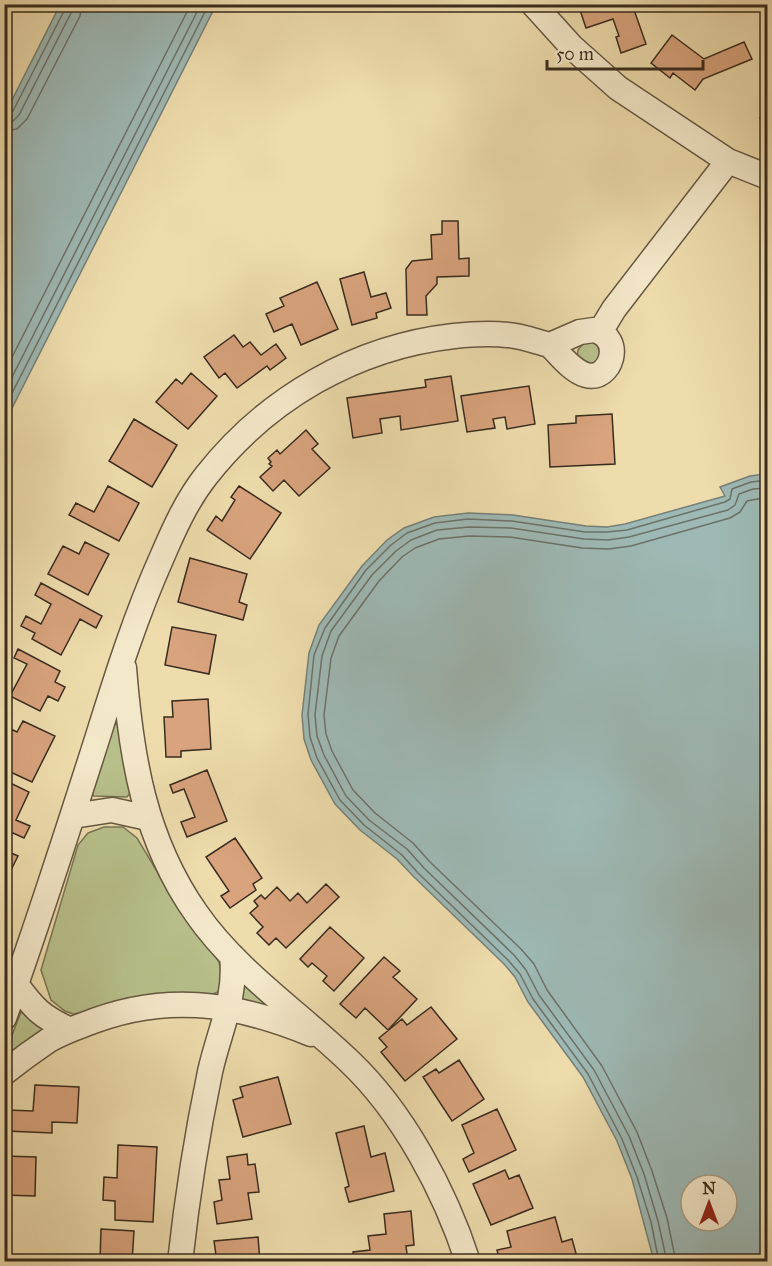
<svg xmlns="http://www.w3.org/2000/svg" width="772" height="1266" viewBox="0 0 772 1266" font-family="'IM FELL Great Primer',serif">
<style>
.green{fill:#b8c08b;stroke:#787654;stroke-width:1.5}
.water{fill:#9eb9b5;stroke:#768178;stroke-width:1.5;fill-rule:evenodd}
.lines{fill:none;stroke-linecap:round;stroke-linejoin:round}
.shore{stroke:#6c7269;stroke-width:1.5}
.building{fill:#d8a37d;stroke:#392c1d;stroke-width:1.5}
.minor-casing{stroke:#665841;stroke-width:27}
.minor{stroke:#f4e8ca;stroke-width:24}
</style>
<rect width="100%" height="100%" fill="#eedcad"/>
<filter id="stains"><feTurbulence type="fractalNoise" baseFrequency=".00333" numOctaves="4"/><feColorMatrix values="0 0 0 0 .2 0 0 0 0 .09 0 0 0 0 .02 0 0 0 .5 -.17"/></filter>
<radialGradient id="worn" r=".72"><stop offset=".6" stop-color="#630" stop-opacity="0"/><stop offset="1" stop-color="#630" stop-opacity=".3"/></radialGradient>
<path class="green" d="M599 341 601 368 577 359 578 350 584 342Z
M108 724H123L133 789 127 797 94 796 88 789Z
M104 827H123L137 838 164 883 219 962 223 979 218 992 208 996 73 1014 65 1011 51 1000 41 970 78 845 88 833Z
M241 982 286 1011 241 1002Z
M21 1012 53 1033 5 1067 4 1056Z"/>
<path class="water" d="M60 5H216L5 422V114Z
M767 474V1261H654L632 1179 617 1141 583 1077 528 1002 515 977 504 964 414 877 397 859 360 830 335 804 311 760 304 739 302 715 309 653 319 625 362 566 387 540 404 528 434 517 468 513 513 515 586 526 607 527 625 524 725 496 720 487 750 476ZM691 1185H727V1221H691Z"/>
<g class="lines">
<path class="shore" d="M4 115 13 111 65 9V4
M4 122 13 121 19 115 71 13 73 4
M4 131 17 129 27 119 80 16 82 4
M4 373 191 4
M4 393 201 4
M4 409 209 4
M659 1262 651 1222 637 1177 622 1139 588 1074 533 999 520 974 508 960 418 873 402 855 364 825 340 800 317 758 310 737 308 714 314 655 325 628 366 570 391 545 407 533 435 523 468 519 512 521 585 532H607L627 530 725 502 730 499 732 489 751 482 768 480
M667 1262 658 1221 644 1174 629 1136 594 1070 539 995 526 970 514 955 424 868 407 849 369 820 346 796 324 755 317 736 315 715 322 656 331 631 372 575 396 551 411 540 437 530 469 527 511 528 584 539 608 540 629 537 728 510 735 505 739 494 753 489 768 488
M676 1262 667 1218 652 1171 637 1132 602 1066 547 990 534 964 521 949 430 862 413 843 375 813 353 790 332 751 326 734 324 715 331 658 339 636 379 581 402 557 415 548 439 539 469 536 510 537 582 548 609 549 631 546 730 518 740 512 747 501 768 497"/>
</g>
<path class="building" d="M578 4H632L646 44 621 53 616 37 619 36 613 19 586 28Z
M672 35 704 59 744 42 752 59 703 79 695 90 673 73 670 78 651 63Z
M768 114V131L760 118Z
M442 221H458L459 259 469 258V276L437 277V284L426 296 427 315H407L406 269 412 261 432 259 431 235 442 234Z
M364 272 371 297 386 293 391 308 376 313 377 318 352 325 340 279Z
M317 282 338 329 301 345 292 324 274 332 266 314 284 306 280 298Z
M234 335 243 347 250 342 261 355 276 344 286 358 270 370 267 366 237 388 225 373 219 378 204 357Z
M191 373 217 396 188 429 156 402 176 379 182 384Z
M451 376 458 421 401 430 400 416 380 419 382 433 353 438 347 398 426 387 425 380Z
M529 386 535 424 507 429 505 417 493 419 495 428 467 432 461 396Z
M612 414 615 464 550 467 548 425 576 423V416Z
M134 419 177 445 152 487 109 461Z
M306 430 318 444 312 449 330 468 299 496 284 480 273 491 260 477 272 466 269 464 271 462 268 458 277 450 280 454Z
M108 486 139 503 119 541 69 515 76 503 94 512Z
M239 486 281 513 250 559 207 530 216 516 222 521 235 500 231 497Z
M85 542 109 554 88 595 48 574 63 546 79 554Z
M190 558 247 574 239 602 247 605 243 620 178 602Z
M41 583 102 616 96 628 80 619 61 655 32 639 35 633 21 626 26 616 41 624 51 604 35 595Z
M172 627 216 635 209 674 165 665Z
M18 649 60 671 55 682 65 687 58 701 48 696 40 711 10 696 27 664 14 658Z
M208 699 211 749 181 751V757H166L164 717H173L172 701Z
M23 721 55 736 32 782 4 769 7 761 4 760V742L11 729 17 732Z
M207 770 227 821 187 837 181 822 195 817 184 789 173 793 170 785Z
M4 780 29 792 16 820 30 826 24 838 4 829Z
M235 838 262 878 253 884 256 890 230 908 221 896 229 891 206 857Z
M4 850 18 856 4 884Z
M326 884 339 897 286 948 276 938 269 945 257 933 263 927 250 913 258 906 254 901 261 895 265 899 277 887 290 901 298 893 307 903Z
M330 927 364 958 334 991 323 981 327 976 312 963 308 967 300 959Z
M384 957 400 971 393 977 417 999 388 1030 365 1008 356 1018 340 1004Z
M431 1007 457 1039 405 1081 381 1052 387 1047 379 1038 402 1019 407 1025Z
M459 1060 484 1099 452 1121 423 1077 436 1069 439 1073Z
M278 1077 291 1124 243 1137 233 1100 243 1097 240 1087Z
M35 1085 79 1087 77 1123 52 1122V1133L6 1131 7 1110 33 1111Z
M497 1109 516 1150 469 1172 463 1159 474 1153 462 1125Z
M364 1126 371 1157 385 1153 394 1191 349 1202 345 1188 349 1186 336 1133Z
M118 1145 157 1147 153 1222 115 1220V1201L103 1200 104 1177 117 1178Z
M247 1154 248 1165 255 1164 259 1192 248 1193 252 1219 217 1224 214 1202 222 1200 219 1180 230 1179 227 1157Z
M4 1156 36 1157 35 1196 4 1195Z
M505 1170 509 1179 519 1175 533 1208 491 1225 473 1184Z
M411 1211 414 1245 406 1246 408 1262H354L353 1252 370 1250 368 1236 386 1234 384 1214Z
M555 1217 562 1242 572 1239 577 1257 562 1262H500L497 1250 511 1247 507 1231Z
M101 1229 134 1231 132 1262H100Z
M258 1237 260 1262H217L214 1241Z"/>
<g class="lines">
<defs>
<path id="minor" d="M533 4 572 47 618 88 728 161 768 177
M594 330C625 338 611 382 586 375 572 371 560 355 550 345L580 332Z
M600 332 614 309 728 161
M124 668C131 756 144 839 196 913 235 970 299 1013 349 1061 403 1112 445 1191 468 1262
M73 816 112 810 148 818
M16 984C35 1010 41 1016 70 1030
M4 1018C38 924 68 830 98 736 117 675 136 615 162 557 174 529 187 500 206 476 267 398 356 347 454 336 472 334 490 333 508 335 522 336 537 342 550 345
M4 1073C19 1061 34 1050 49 1040 60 1034 72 1029 83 1025 163 992 233 1002 311 1034
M180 1262C187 1198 197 1134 210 1072 219 1031 237 997 232 956"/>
</defs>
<use href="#minor" class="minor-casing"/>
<use href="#minor" class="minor"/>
</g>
<rect width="772" height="1266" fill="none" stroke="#eedcad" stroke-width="24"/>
<rect x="6" y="6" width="760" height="1254" fill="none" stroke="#392c1d" stroke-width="3"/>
<rect x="12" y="12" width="748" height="1242" fill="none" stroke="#392c1d" stroke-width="1.5"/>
<g transform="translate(709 1203)"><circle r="28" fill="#f4e8ca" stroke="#a99d85" stroke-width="1.5"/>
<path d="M0-4.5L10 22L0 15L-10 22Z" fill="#8f2418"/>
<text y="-9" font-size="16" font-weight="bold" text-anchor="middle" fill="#392c1d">N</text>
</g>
<path d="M547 60v9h156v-9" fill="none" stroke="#392c1d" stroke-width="3"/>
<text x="556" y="60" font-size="18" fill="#392c1d" stroke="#f4e8ca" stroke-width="4.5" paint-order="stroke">50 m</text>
<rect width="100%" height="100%" filter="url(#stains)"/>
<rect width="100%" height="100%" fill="url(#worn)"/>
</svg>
